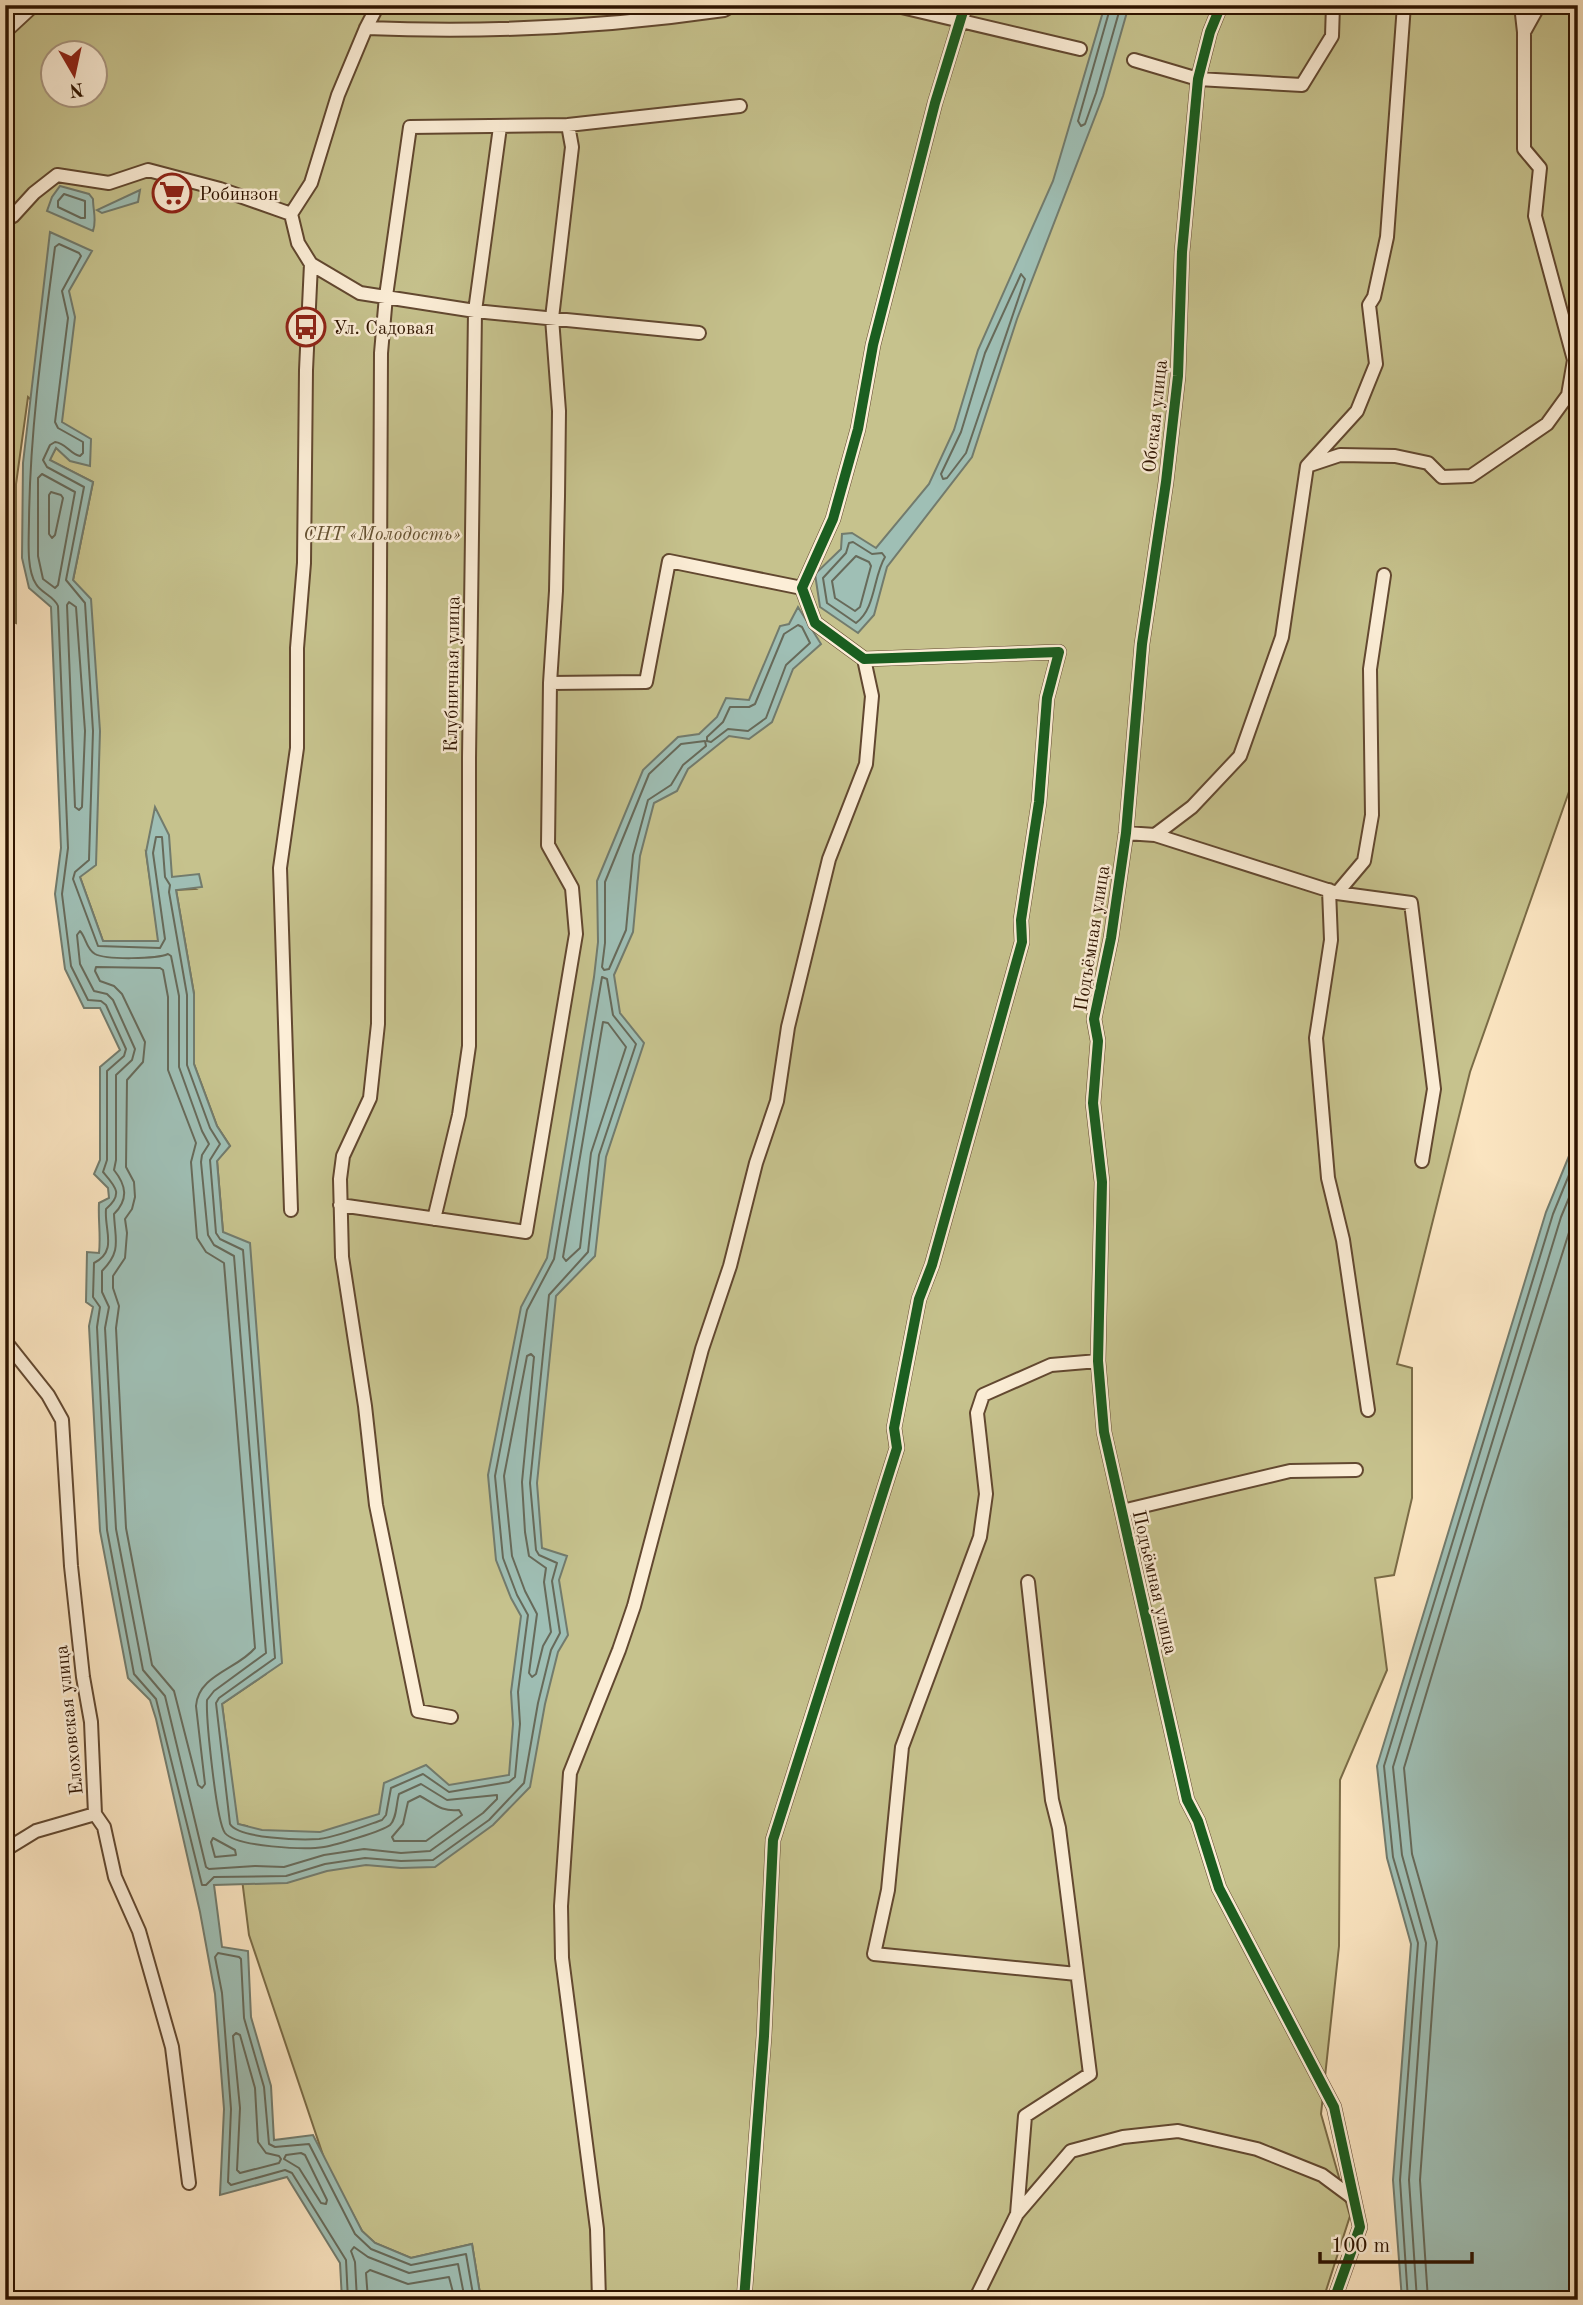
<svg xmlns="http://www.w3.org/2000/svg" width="1583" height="2305" viewBox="0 0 1583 2305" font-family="'Old Standard TT',serif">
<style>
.green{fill:#c6c28d;stroke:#7a6b46;stroke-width:2;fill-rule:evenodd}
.water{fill:#9fbfb5;stroke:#727b6d;stroke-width:2}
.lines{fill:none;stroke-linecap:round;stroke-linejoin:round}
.shore{stroke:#676a5a;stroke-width:2}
.minor-casing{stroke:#624830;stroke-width:16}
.minor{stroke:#fceed7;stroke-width:12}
.cycleway-casing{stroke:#fceed7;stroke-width:15}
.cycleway{stroke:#1b5e20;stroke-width:10}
.labels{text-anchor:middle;stroke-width:5;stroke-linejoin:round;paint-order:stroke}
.poi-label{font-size:19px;fill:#2f1400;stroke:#fceed7;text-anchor:start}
.street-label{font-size:19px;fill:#2f1400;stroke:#fceed7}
.park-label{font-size:19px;font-style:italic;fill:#645131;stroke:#fceed7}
</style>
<rect width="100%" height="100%" fill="#fbe5c1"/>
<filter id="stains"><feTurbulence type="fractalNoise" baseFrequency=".00286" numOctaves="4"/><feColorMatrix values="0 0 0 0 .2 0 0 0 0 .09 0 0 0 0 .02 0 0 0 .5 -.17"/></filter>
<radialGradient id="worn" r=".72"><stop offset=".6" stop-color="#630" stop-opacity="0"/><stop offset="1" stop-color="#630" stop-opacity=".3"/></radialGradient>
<path class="green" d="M5 5H1578V784L1571 786 1470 1072 1397 1364 1412 1368V1498L1394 1575 1375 1578 1387 1670 1340 1780 1339 1946 1321 2114 1350 2216 1323 2300H481L472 2244 411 2258 375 2243 362 2231 326 2164 249 1935 241 1871 247 1826 237 1824 222 1704 266 1674 271 1642 223 1232 217 1160 230 1146 217 1126 194 1064V994L176 890 195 889 172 877 146 852 159 942 103 941 80 877 73 580 93 482 49 460 56 448 62 422 44 412 28 397 16 484V623L5 619ZM52 52H94V94H52Z"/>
<path class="water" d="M1105 5H1129L1103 96 1017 319 972 457 887 567 874 615 858 633 820 607 815 574 841 549 842 534 852 533 876 548 929 484 954 430 978 350 1053 181Z
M60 186 89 194 93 199C93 211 97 220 93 231L47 211 52 197Z
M140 190 138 202 102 213 97 210Z
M50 232 92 251 69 291 75 317 62 422 91 439 90 466 70 461 56 448 50 460 93 482 73 580 91 599 100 731 96 865 80 877 103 941H158L146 852 155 807 169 835 172 877 199 874 202 887 176 890 194 994V1064L217 1126 230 1146 217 1161 223 1232 250 1243 282 1663 222 1704 238 1824 262 1830 320 1832 379 1814 384 1783 426 1765 449 1785 509 1775 513 1724 511 1692 521 1616 511 1598 496 1560 488 1475 521 1307 547 1258 594 977 598 942 597 881 643 770 678 737 699 734 717 717 726 698 749 700 780 626 789 624 798 607 821 644 793 669 772 722 749 739 729 736 688 769 677 791 654 803 640 856 633 932 614 975 620 1013 644 1043 606 1157 595 1256 556 1296 537 1483 542 1548 567 1556 559 1580 568 1635 558 1652 545 1704 530 1787 493 1825 435 1867 401 1868 366 1865 327 1871 287 1883 214 1885 222 1947 248 1951 251 2017 271 2086 274 2140 313 2135 362 2231 375 2243 411 2258 472 2244 481 2300H342L340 2263 287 2177 220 2195 224 2109 215 1994 200 1912 156 1719 150 1700 128 1678 100 1531 89 1326 93 1307 86 1302 87 1252 99 1253C101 1236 98 1220 99 1203L109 1198 108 1188 94 1174 100 1160V1067L120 1050 100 1008H84L65 969 55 894 61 848 51 607 29 588 22 558 23 463Z
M1578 1134V2300H1402L1393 2180 1411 1944 1387 1858 1377 1766 1546 1212Z"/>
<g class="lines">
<path class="shore" d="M1111 5 1078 121 1081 126 1085 124 1096 93 1121 5
M64 194 85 201V218H81L58 207V201Z
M59 244 79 253 81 256 62 291 68 318 55 422 58 428 83 442V453L80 456C70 454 66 443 55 442L50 445 43 460 47 467 84 487 66 580 85 603 93 731 89 860 75 872 73 879 98 946 160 948 165 939 153 853 156 837H162L165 877 170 885 169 892 187 995V1065L210 1128 220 1144 210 1160 216 1233 220 1239 243 1250 275 1658 219 1698 216 1703 230 1824C239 1839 302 1840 319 1839 337 1837 365 1826 382 1820L386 1815 391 1788 423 1774 449 1792 509 1782 515 1777 520 1724 518 1692 528 1615 517 1595 503 1558 495 1476 527 1310 554 1259 602 977 607 979 613 1015 636 1044 599 1155 588 1252 549 1295 530 1483 536 1550 539 1555 557 1563 552 1581 560 1633 551 1650 538 1703 524 1783 489 1820 433 1860 401 1861 365 1858 325 1864 286 1876 214 1877 206 1885H202L156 1699 134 1674 107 1530 97 1327 100 1307 93 1297 94 1263C118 1251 104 1230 106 1209 124 1194 115 1186 103 1172L107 1160V1071L124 1056 126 1049 106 1005 101 1001 88 1000 71 966 62 894 68 848 58 606C54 596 41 593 36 584 26 569 29 538 29 520 30 429 43 338 55 247Z
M1021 274 1025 279 966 453 947 478 943 479 941 474 961 432 985 353Z
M42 474 75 492 58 585 55 588 43 579 38 556V478Z
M51 492 61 495 63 498 55 535 52 538 49 534V495Z
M853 542 872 554 882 553 885 557C873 577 876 608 856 623L827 603 823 578 846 553 849 543Z
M856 556 869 562 871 566 860 607 855 611 835 598 832 581Z
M69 602 76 607 85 731 82 807 79 810 75 807 67 605Z
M798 625 802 627 810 643 786 665 766 718 748 731 728 729 711 742 707 741V737L723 722 730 707H749L755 704 784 634Z
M705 741 706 746 683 765 671 785 648 800 633 855 626 930 609 969 604 970 602 967 605 943V882L649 774 681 744Z
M80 931C86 937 86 949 95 954 106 960 157 959 168 954L171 956 179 996V1067L202 1131 209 1144 202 1155 201 1162 208 1235 214 1245 234 1256 266 1653 214 1691 207 1700C206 1718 216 1821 225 1833 236 1847 306 1850 324 1847 335 1845 383 1831 390 1825 397 1818 396 1804 399 1794L421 1784 447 1800 497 1795V1799L483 1813 430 1851 401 1853 364 1849 324 1855 284 1867 255 1866 209 1869 206 1867 165 1696 143 1670 116 1529 105 1328 109 1307 102 1292V1271C122 1251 115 1240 114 1214 129 1199 126 1185 114 1170L116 1160V1075L132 1060 135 1049 113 1000 107 994 94 991 80 964 77 935Z
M96 967 160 968 163 970 168 997V1070L196 1143 191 1162 197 1238 206 1252 224 1263 255 1648C238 1669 198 1675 196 1706L205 1784 202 1788 198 1785 174 1691 152 1665 126 1528 116 1328 119 1306 113 1288V1276L125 1258 127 1233 125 1219 132 1209 135 1197 134 1182 126 1167 127 1080 143 1062 145 1042 122 994 114 986 100 981 95 971Z
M603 1022 608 1023 626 1047 591 1153 580 1248 566 1261 563 1257Z
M531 1354 534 1357 522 1482 525 1532 529 1556 546 1568 544 1582 551 1632 543 1646 536 1674 532 1677 529 1673 537 1614 525 1591 512 1556 504 1476 527 1356Z
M420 1796C435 1804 441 1812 459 1810L462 1815 426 1841H394L392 1837 403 1824 408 1802Z
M213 1838 235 1850 236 1855 215 1857 211 1842Z
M236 2033 240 2035 255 2088 258 2142 266 2153 279 2156 281 2159 279 2163 240 2173 237 2170 240 2108 233 2036Z
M301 2153 305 2155 327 2200 326 2204 321 2203 299 2168 284 2159 286 2155Z
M348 2300 346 2260 292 2173 285 2170 231 2185 228 2182 231 2109 222 1993 215 1957 218 1953 239 1957 241 1959 244 2018 264 2087 269 2144 275 2147 309 2144 355 2234 371 2249 411 2265 466 2254 474 2300
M357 2300 355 2262 351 2251 354 2247 368 2257 409 2273 458 2264 465 2300
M368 2300 366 2273 370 2270 408 2284 449 2277 455 2300
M1408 2300 1400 2180 1418 1943 1393 1857 1384 1766 1553 1214 1578 1153
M1417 2300 1409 2180 1426 1943 1402 1855 1393 1767 1561 1217 1578 1176
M1428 2300 1420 2180 1437 1942 1412 1854 1404 1768 1484 1501 1578 1204"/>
<defs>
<path id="minor" d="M893 5 1080 49
M1221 5 1210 32 1198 79 1182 252 1178 376 1166 482 1142 644 1126 833 1111 938 1094 1019 1098 1041 1093 1103 1102 1182 1098 1361 1104 1432 1187 1800 1198 1821 1219 1888 1334 2107 1360 2227 1334 2300
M366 28C484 33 607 27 724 10L733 5
M5 32 34 5
M1524 32 1539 5
M1134 60 1198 79 1302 85 1332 36 1333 5
M291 214 298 243 311 264 360 293 475 311 699 333
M291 214 311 183 338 95 366 28 378 5
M5 220 13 216 34 193 57 175 109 183 148 170 220 189 291 214
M1310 465 1340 455 1395 456 1428 463 1442 477 1471 476 1547 424 1568 395 1574 360 1535 216 1540 168 1524 149V32L1521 5
M550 683 646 682 669 561 802 588
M1126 833 1155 835 1337 893 1411 903 1434 1089 1422 1161
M1155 835 1192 807 1240 756 1282 637 1307 466 1357 411 1376 364 1369 305 1374 297 1387 237 1404 5
M1329 890 1331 940 1316 1038 1328 1178 1343 1240 1368 1410
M1337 893 1364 861 1372 815 1370 669 1384 575
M340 1205 526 1232 576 934 572 888 548 845 550 683 556 591 558 496 559 411 552 318 572 147 568 125
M291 1210 280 868 297 748V648L304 563 306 370 311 264
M434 1219 459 1115 469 1046V758L475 311 500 127
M5 1341 48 1395 62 1420 71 1566 83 1677 91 1722 95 1814 104 1827 115 1877 139 1931 172 2047 189 2183
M1122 1511 1290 1471 1356 1470
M451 1717 418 1711 376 1505 365 1406 342 1257 340 1179 343 1156 370 1098 378 1024 381 353 386 296 410 127 568 125 740 106
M5 1850 36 1831 95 1814
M1077 1974 874 1954 888 1890 902 1747 980 1537 986 1494 977 1413 983 1395 1051 1365 1098 1361
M1017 2214 1071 2151 1123 2137 1178 2131 1257 2149 1322 2175 1353 2198
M599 2300 597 2229 562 1958 561 1906 570 1773 619 1650 634 1606 702 1349 730 1266 756 1163 777 1101 788 1027 829 859 866 764 872 696 864 659
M744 2300 764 2036 773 1840 897 1448 894 1428 919 1299 932 1265 1022 942 1021 920 1039 802 1047 698 1059 652 864 659 815 623 802 588 833 519 858 429 873 345 935 103 965 5
M975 2300 1017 2214 1025 2116 1090 2074 1059 1828 1052 1800 1028 1582"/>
</defs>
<use href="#minor" class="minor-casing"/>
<use href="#minor" class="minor"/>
<defs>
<path id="cycleway" d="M1221 5 1210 32 1198 79 1182 252 1178 376 1166 482 1142 644 1126 833 1111 938 1094 1019 1098 1041 1093 1103 1102 1182 1098 1361 1104 1432 1187 1800 1198 1821 1219 1888 1334 2107 1360 2227 1334 2300
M744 2300 764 2036 773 1840 897 1448 894 1428 919 1299 932 1265 1022 942 1021 920 1039 802 1047 698 1059 652 864 659 815 623 802 588 833 519 858 429 873 345 935 103 965 5"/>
</defs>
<use href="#cycleway" class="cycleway-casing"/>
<use href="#cycleway" class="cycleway"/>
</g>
<defs>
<symbol id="supermarket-ring" viewBox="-11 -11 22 22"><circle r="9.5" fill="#fceed7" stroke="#8f2418" stroke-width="1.5"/><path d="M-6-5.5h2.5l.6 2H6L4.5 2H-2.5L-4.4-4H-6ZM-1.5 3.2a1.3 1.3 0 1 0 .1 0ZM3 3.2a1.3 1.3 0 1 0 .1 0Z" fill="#8f2418"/></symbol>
<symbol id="bus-ring" viewBox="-11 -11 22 22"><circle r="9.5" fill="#fceed7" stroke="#8f2418" stroke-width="1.5"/><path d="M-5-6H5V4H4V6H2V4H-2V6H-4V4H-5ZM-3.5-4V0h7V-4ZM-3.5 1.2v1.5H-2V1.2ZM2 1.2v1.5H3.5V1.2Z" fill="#8f2418"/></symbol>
</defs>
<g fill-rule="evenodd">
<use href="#supermarket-ring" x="150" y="171" width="44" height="44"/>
<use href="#bus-ring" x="284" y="305" width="44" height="44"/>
</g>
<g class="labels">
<g class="poi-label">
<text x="199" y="200">Робинзон</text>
<text x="333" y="334">Ул. Садовая</text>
</g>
<g class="street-label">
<text transform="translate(1154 416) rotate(-84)" y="7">Обская улица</text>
<text transform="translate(451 674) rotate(-89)" y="7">Клубничная улица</text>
<text transform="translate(1091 938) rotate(-81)" y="7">Подъёмная улица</text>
<text transform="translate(1156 1582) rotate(77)" y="7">Подъёмная улица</text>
<text transform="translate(68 1720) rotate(-96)" y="7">Елоховская улица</text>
</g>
<g class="park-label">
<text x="382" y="540">СНТ «Молодость»</text>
</g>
</g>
<rect width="1583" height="2305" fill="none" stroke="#fbe5c1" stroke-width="28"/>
<rect x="7" y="7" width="1569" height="2291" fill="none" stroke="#2f1400" stroke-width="3.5"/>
<rect x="14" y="14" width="1555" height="2277" fill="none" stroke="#2f1400" stroke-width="2"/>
<g transform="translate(74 74) rotate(171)"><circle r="33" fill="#fceed7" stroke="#aa9781" stroke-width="2"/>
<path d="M0-5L12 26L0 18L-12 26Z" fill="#8f2418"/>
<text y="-10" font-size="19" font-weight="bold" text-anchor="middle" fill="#2f1400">N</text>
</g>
<path d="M1320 2252v10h152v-10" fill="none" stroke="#2f1400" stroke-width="3.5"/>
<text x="1331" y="2252" font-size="21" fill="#2f1400" stroke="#fceed7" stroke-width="5" paint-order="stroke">100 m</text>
<rect width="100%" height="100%" filter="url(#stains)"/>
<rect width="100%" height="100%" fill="url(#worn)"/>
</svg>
